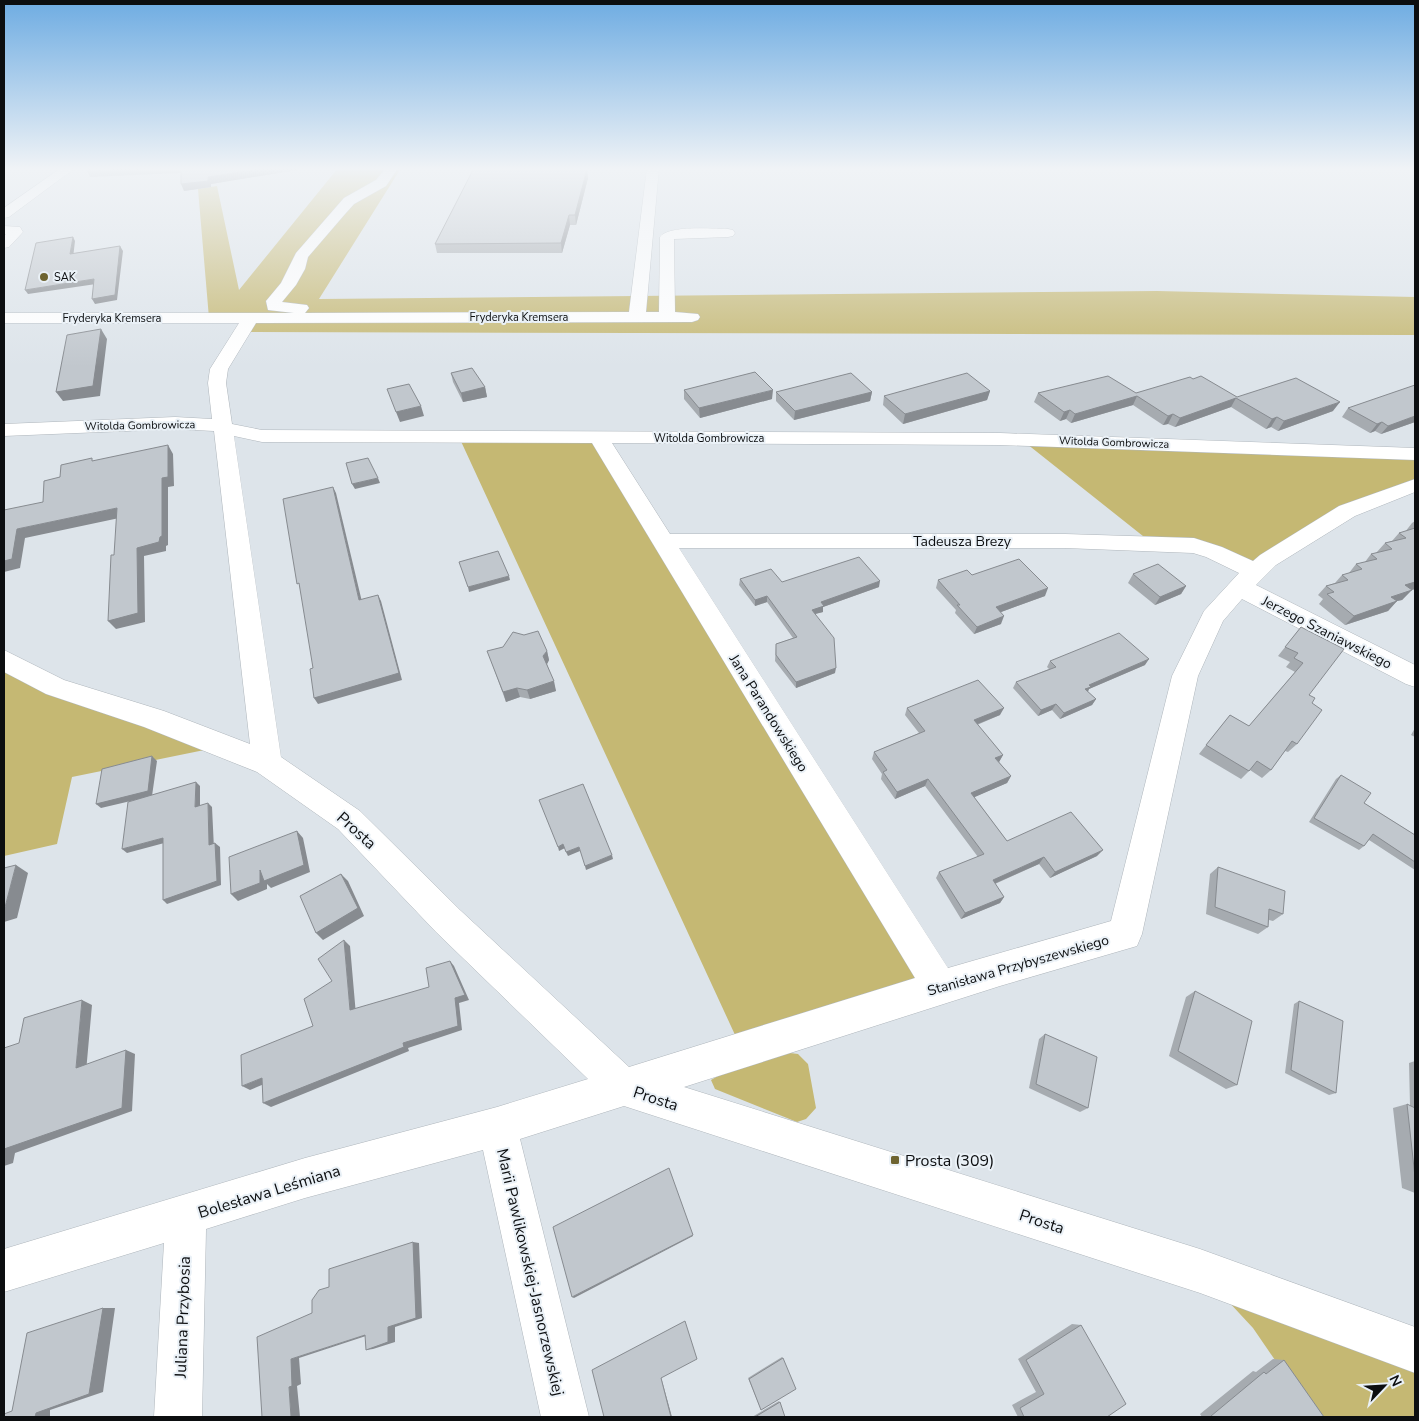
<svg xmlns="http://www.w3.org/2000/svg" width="1419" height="1421" viewBox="0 0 1419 1421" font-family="'Nunito Sans',sans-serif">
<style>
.green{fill:#c5b873}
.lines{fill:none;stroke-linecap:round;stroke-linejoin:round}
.minor-casing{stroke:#afb6bc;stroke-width:1}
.major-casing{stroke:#afb6bc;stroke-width:1}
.minor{fill:#fff;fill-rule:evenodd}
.major{fill:#fff;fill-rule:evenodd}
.wall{fill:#a6abb0}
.shaded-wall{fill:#878b90}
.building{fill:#c1c7cd;stroke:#878b90}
.poi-dot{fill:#6e6431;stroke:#eaf1f7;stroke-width:2}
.labels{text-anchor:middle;stroke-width:4;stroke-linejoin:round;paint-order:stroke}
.far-poi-label{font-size:11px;fill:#0c0e10;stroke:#eaf1f7;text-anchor:start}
.far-street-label{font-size:11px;fill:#0c0e10;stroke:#eaf1f7}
.street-label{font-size:14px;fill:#0c0e10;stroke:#eaf1f7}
.near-street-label{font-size:16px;fill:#0c0e10;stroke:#eaf1f7}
.near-poi-label{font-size:16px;fill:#0c0e10;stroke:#eaf1f7;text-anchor:start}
</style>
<rect width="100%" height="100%" fill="#dde4ea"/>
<path class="green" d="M338 168H401L319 299 1157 291 1415 297V335L242 332 250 318H209L198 189 217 186 239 290Z
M459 437H598L941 988 742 1050Z
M1022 440 1412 454 1415 458V485L1347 511 1256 572 1214 552 1153 544Z
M4 660 19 669 224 746 72 777 57 844 4 856Z
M782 1052 798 1054 808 1064 816 1108 806 1119 797 1122 715 1089 711 1080 723 1073Z
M1200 1271 1415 1350V1417H1314L1253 1328Z"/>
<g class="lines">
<defs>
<path id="minor" d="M386 168H398L386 186 354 204 345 214 308 257 305 269 296 285 282 302 307 305 309 308 305 313 629 312 647 168H659L646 312H659L660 237C669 225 712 229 728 229L733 230 735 233 733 236 728 237 674 239 675 312 698 314 700 317 698 320 692 322 256 323 228 369 226 383 232 424 262 430 1000 433 1415 448V460L1000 445 612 443 670 534H1065L1194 538 1222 547 1253 561 1260 555 1339 506 1415 479V492L1355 516 1276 565 1256 585 1415 665V687L1406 684 1242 599 1223 621 1198 676 1142 934 1137 946 1000 986 684 1087 1200 1249 1415 1327V1373L1200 1293 624 1106 520 1139 589 1417H541L483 1150 305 1198 206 1229 202 1417H154L164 1243 4 1292V1249L305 1158 497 1107 588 1079 436 932 338 829 257 772 144 727 46 694 4 672V650L64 680 164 711 250 744 214 431 175 429 4 436V424L175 417 212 419 208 383 210 369 239 323H4V313H294L268 310 266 301 281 283 296 253 344 198 376 180ZM234 436 262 442 592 443 915 978 629 1067 460 910 360 811 281 757ZM679 548H1065L1193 553 1206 557 1239 573 1204 611 1172 676 1111 921 948 968Z
M4 226 20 227 23 232 9 247 4 248V236L6 234H4Z"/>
<path id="major" d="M61 168H75L9 217 4 218V208Z"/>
</defs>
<use href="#minor" class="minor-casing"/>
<use href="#major" class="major-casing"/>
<use href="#minor" class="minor"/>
<use href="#major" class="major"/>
</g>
<path class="wall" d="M93 168H308L211 184V187L184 191 181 173 90 177 87 171Z
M541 169 588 178 576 225H570L562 253H437L435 244Z
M451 373 485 387 487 397 463 402 453 382Z
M1193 379 1237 397 1333 411 1278 431 1271 427 1266 429 1231 407 1175 427 1168 424 1163 425 1133 405 1071 423 1066 419 1060 421 1034 402 1038 393H1136Z
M684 390 772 399 700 418 684 399Z
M990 391 987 400 903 424 883 405 884 396Z
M776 392H872L870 401 794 420 776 401Z
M1348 408 1415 422 1381 434 1375 431 1370 433 1342 417Z
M1415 521V589L1411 590 1402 600 1397 601 1388 611 1345 625 1319 604 1323 599 1318 595 1326 586 1335 583 1342 575 1349 573 1356 564 1365 562 1371 554 1376 553 1385 543 1392 541 1399 533 1405 532 1412 523Z
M1133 574 1186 586 1181 594 1155 605 1128 583Z
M972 575 1045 596 1001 612V624L974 634 955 613 956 610 936 588 938 580Z
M740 579 782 582 879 587 823 607V612L815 614 835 673 796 688 775 661 776 644 793 638 767 602 755 606 739 585Z
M1301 627 1309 695 1312 703 1297 744 1288 752 1285 751 1271 770 1262 778 1250 770 1241 779 1199 754 1230 715 1249 726 1295 672 1286 667 1290 662 1278 656Z
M547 651 549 660 547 664 556 691 530 699 520 697 506 702 491 661Z
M1050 661 1145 665 1089 689 1088 692 1096 699 1092 705 1060 719 1052 710 1038 716 1013 688 1016 682 1049 669 1047 667Z
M907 708 1000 715 977 725 1003 755 999 762 1011 776 1007 783 974 797 1007 841 1097 856 1050 878 1039 864 995 884 1004 897 1000 903 961 919 936 878 939 872 978 857 925 786 895 799 881 779 882 774 872 759 874 752 919 733 905 715Z
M1415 728V737L1411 735Z
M1341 775 1364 803 1415 835V870L1369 840 1364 846 1359 850 1309 822 1336 779Z
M1218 867 1283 914 1273 921 1269 920 1268 927 1258 934 1206 914 1210 874Z
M1195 991 1237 1085 1226 1089 1169 1056 1186 997Z
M1299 1001 1336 1093 1329 1095 1285 1073 1294 1004Z
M1045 1034 1088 1108 1080 1112 1029 1088 1039 1039Z
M1415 1061V1193L1402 1188 1393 1108 1407 1104 1410 1106 1409 1063Z
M1072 1324 1081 1325 1107 1417H1018L1012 1405 1036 1392 1018 1359Z
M782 1357 783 1358 761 1410 748 1378Z
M1273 1359 1284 1360 1324 1417H1202L1200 1414 1253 1371 1256 1372Z
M779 1401 785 1417H752Z"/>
<path class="shaded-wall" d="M267 168H308L211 184V187L184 191 181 184 208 177Z
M587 169 588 178 576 225 575 215Z
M569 215 570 225 562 253 561 243Z
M73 237 75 241 73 258 70 254Z
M120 246 123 251 117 300 95 304 92 299Z
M94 279 96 284 28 294 25 290Z
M101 329 107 339 100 396 63 401 56 392Z
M485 387 487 397 463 402 461 393Z
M773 390 772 399 700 418 699 408Z
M990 391 987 400 903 424 905 414Z
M872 392 870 401 794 420 795 411Z
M1137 396 1133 405 1071 423 1075 414Z
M1236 398 1231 407 1175 427 1180 418Z
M1340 402 1333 411 1278 431 1284 421Z
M421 406 424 416 400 422 396 412Z
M1070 410 1066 419 1060 421 1064 412Z
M1173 414 1168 424 1163 425 1168 416Z
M1415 416V422L1381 434 1388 426Z
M1277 417 1271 427 1266 429 1272 419Z
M1382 422 1375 431 1370 433 1377 424Z
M168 445 173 454 174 486 168 487V545L166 546V551L144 556 145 622 116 629 108 621 137 548 162 478Z
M378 478 380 483 355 489 352 484Z
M333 487 336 493 363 606 359 600Z
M117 508 124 517 25 538 20 568 4 572V561L17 529Z
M509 576 510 580 469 592 468 587Z
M1415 580V589L1396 595 1405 585Z
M880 581 879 587 823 607V612L811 615 812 610 821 602Z
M1186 586 1181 594 1155 605 1160 597Z
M1048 588 1045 596 993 615 996 607Z
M1412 590 1402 600 1397 601 1388 611 1345 625 1354 616 1391 597Z
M378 595 381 601 402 680 318 704 314 698Z
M767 596V602L755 606V600Z
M1004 616 1001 624 974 634 977 627Z
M547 651 549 660 546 666 543 656Z
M1149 659 1145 665 1089 689 1087 693 1085 689 1089 685Z
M836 668 835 673 796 688V682Z
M554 681 556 691 530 699 527 690Z
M517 688 520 697 506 702 503 692Z
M1096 699 1092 705 1060 719 1064 713Z
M1056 704 1052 710 1038 716 1041 710Z
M1004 708 1000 715 970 727 974 720Z
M1003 755 999 762 992 765 995 758Z
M152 756 157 761 152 796 101 808 96 804Z
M1011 776 1007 783 968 800 971 793Z
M928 779 925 786 895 799 897 792Z
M196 782 200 786V811L195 807Z
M208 803 212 807 214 849 209 845Z
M297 831 303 838 310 872 271 888 267 884V889L238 901 231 894Z
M163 838 168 842 127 853 122 849Z
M215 843 220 847 221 885 167 904 163 900Z
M563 844 565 848 559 851 558 847Z
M579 847 580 851 568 856 566 852Z
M1103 850 1097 856 1050 878 1055 872Z
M612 855 613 859 586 870 585 866Z
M1044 857 1039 864 989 886 993 880Z
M16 865 28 873 17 918 4 922V911Z
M341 874 348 881 364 916 323 940 316 933Z
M1004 897 1000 903 961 919 965 913Z
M344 940 350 946 356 1015 350 1010Z
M450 961 454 966 469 1000 459 1003 462 1030 408 1048 409 1051 271 1107 263 1103 403 1043Z
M82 1000 92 1005 86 1072 76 1068Z
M126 1050 135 1054 132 1111 15 1153 13 1163 4 1166V1149Z
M262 1078 269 1082 250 1090 242 1086Z
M693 1235V1236L574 1298 572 1297Z
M413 1242 419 1243 422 1318 395 1327V1342L373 1349 366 1350 388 1327Z
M103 1308H115L103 1392 50 1410V1417H35L36 1413Z
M372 1334 299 1358 301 1384 297 1386 300 1417H291L289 1387 291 1359 365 1335Z
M661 1377 672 1417H671L661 1378Z"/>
<path class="building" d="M93 168H153L87 171Z
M181 168H267L208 177V181L181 184Z
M474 168H537V169H587L575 215H569L561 243 435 244Z
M73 237 70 254 120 246 115 295 92 299 94 279 25 290 36 243Z
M101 329 93 386 56 392 67 335Z
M472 368 485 387 461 393 451 373Z
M755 372 773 390 699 408 684 390Z
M851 373 872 392 795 411 776 392Z
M967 373 990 391 905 414 884 396Z
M1108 376 1136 393 1190 377 1193 379 1201 376 1237 397 1296 378 1340 402 1284 421 1277 417 1272 419 1236 398 1180 418 1173 414 1168 416 1137 396 1075 414 1070 410 1064 412 1038 393Z
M409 384 421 406 396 412 387 389Z
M1415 385V416L1388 426 1382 422 1377 424 1348 408Z
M168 445V477L162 478V536L160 537 159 542 137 548 138 613 108 621 111 555H114L117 508 17 529 12 559 4 561V510L43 502 44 481 60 477 61 465 92 458V461Z
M368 458 378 478 352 484 346 463Z
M333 487 359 600 378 595 399 673 314 698 310 669 313 668 299 583 297 584 283 499Z
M1415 528V582L1405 585 1412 590 1391 597 1397 601 1354 616 1327 594 1334 592 1326 586 1348 580 1342 575 1362 569 1356 564 1377 559 1371 554 1392 549 1385 543 1406 538 1399 533Z
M498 551 509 576 468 587 459 562Z
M859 557 880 581 821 602 824 606 812 610 834 638 836 668 796 682 776 655V644L797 637 767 596 755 600 740 579 771 569 782 582Z
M1019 559 1048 588 996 607 1004 616 977 627 957 605H960L938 580 967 570 972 575Z
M1158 564 1186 586 1160 597 1133 574Z
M1301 627 1344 649 1309 695 1315 698 1312 703 1322 710 1297 744 1292 741 1271 770 1257 761 1249 771 1206 745 1230 715 1249 726 1303 663 1294 658 1298 653 1285 647Z
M538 631 547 651 543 656 554 681 527 690 517 688 503 692 487 651 503 647 513 632 524 635Z
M1119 633 1149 659 1089 685 1091 687 1085 689 1096 699 1064 713 1056 704 1041 710 1016 682 1056 667 1050 661Z
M978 680 1004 708 974 720 1003 755 995 758 1011 776 971 793 1007 841 1071 812 1103 850 1055 872 1044 857 993 880 1004 897 965 913 939 872 984 854 928 779 897 792 883 772 887 770 874 752 925 731 907 708Z
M152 756 148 791 96 804 102 769Z
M1341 775 1371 793 1364 803 1415 835V862L1373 834 1364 846 1314 818Z
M196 782 195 807 208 803 209 845 215 843 217 881 163 900V838L122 849 128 802Z
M583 784 612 855 585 866 579 847 566 852 563 844 558 847 539 800Z
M297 831 304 865 264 881 260 870V883L231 894 229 857Z
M16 865 4 911V868Z
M1218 867 1285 891 1283 914 1269 909 1268 927 1215 907Z
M341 874 358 908 316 933 300 896Z
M344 940 350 1010 429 987 426 968 450 961 465 995 455 998 458 1026 403 1043 404 1047 263 1103 262 1078 242 1086 241 1055 313 1026 304 999 332 981 318 959Z
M1195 991 1252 1021 1237 1085 1178 1051Z
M82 1000 76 1068 126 1050 122 1108 4 1149V1048L19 1043 24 1018Z
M1299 1001 1343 1021 1336 1093 1291 1070Z
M1045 1034 1097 1057 1088 1108 1036 1084Z
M1407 1104 1415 1108V1177Z
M669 1168 693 1235 572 1297 553 1227Z
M413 1242 416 1318 388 1327V1342L366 1350 365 1335 291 1359 292 1386 289 1387 291 1417H262L257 1337 312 1313V1300L319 1290 329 1287V1269Z
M103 1308 89 1394 36 1413 35 1417H4V1414L12 1411 27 1333Z
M685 1321 697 1359 661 1378 671 1417H604L592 1370Z
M1081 1325 1126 1404 1107 1417H1024L1020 1408 1044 1394 1026 1360Z
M783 1358 796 1389 761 1410 749 1379Z
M1284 1360 1324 1417H1211V1416L1264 1372 1266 1374Z
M780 1402 785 1417H755Z"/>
<linearGradient id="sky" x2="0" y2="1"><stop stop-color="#6eace2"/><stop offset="0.46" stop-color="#f0f3f6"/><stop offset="1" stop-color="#f0f3f6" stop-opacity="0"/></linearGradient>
<rect width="1419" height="367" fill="url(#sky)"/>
<g class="poi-dot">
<circle cx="44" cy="277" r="5"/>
<rect x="890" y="1155" width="10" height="10" rx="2.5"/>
</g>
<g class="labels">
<g class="far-poi-label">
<text x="54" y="281">SAK</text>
</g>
<g class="far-street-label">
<text x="519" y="321">Fryderyka Kremsera</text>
<text x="112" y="322">Fryderyka Kremsera</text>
<text transform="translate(140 425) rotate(-1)" y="4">Witolda Gombrowicza</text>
<text x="709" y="442">Witolda Gombrowicza</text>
<text transform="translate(1114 442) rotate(2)" y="4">Witolda Gombrowicza</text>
</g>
<g class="street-label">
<text x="962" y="546">Tadeusza Brezy</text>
<text transform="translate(1327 632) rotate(27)" y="5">Jerzego Szaniawskiego</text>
<text transform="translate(769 713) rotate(58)" y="5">Jana Parandowskiego</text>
<text transform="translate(1018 965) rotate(-16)" y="5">Stanisława Przybyszewskiego</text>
</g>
<g class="near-street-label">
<text transform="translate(357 830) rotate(42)" y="6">Prosta</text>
<text transform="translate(656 1098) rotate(18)" y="6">Prosta</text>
<text transform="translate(269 1191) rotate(-17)" y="6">Bolesława Leśmiana</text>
<text transform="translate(1042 1221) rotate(18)" y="6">Prosta</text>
<text transform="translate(531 1272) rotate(77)" y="6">Marii Pawlikowskiej-Jasnorzewskiej</text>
<text transform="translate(182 1317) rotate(-88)" y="6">Juliana Przybosia</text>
</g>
<g class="near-poi-label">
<text x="905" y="1166">Prosta (309)</text>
</g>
</g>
<rect width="1419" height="1421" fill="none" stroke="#0c0e10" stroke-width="10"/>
<g transform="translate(1384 1386) rotate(65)" stroke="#eaf1f7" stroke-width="4" paint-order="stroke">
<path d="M0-4L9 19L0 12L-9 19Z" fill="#0c0e10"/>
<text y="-8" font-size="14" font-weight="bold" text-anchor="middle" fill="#0c0e10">N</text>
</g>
</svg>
